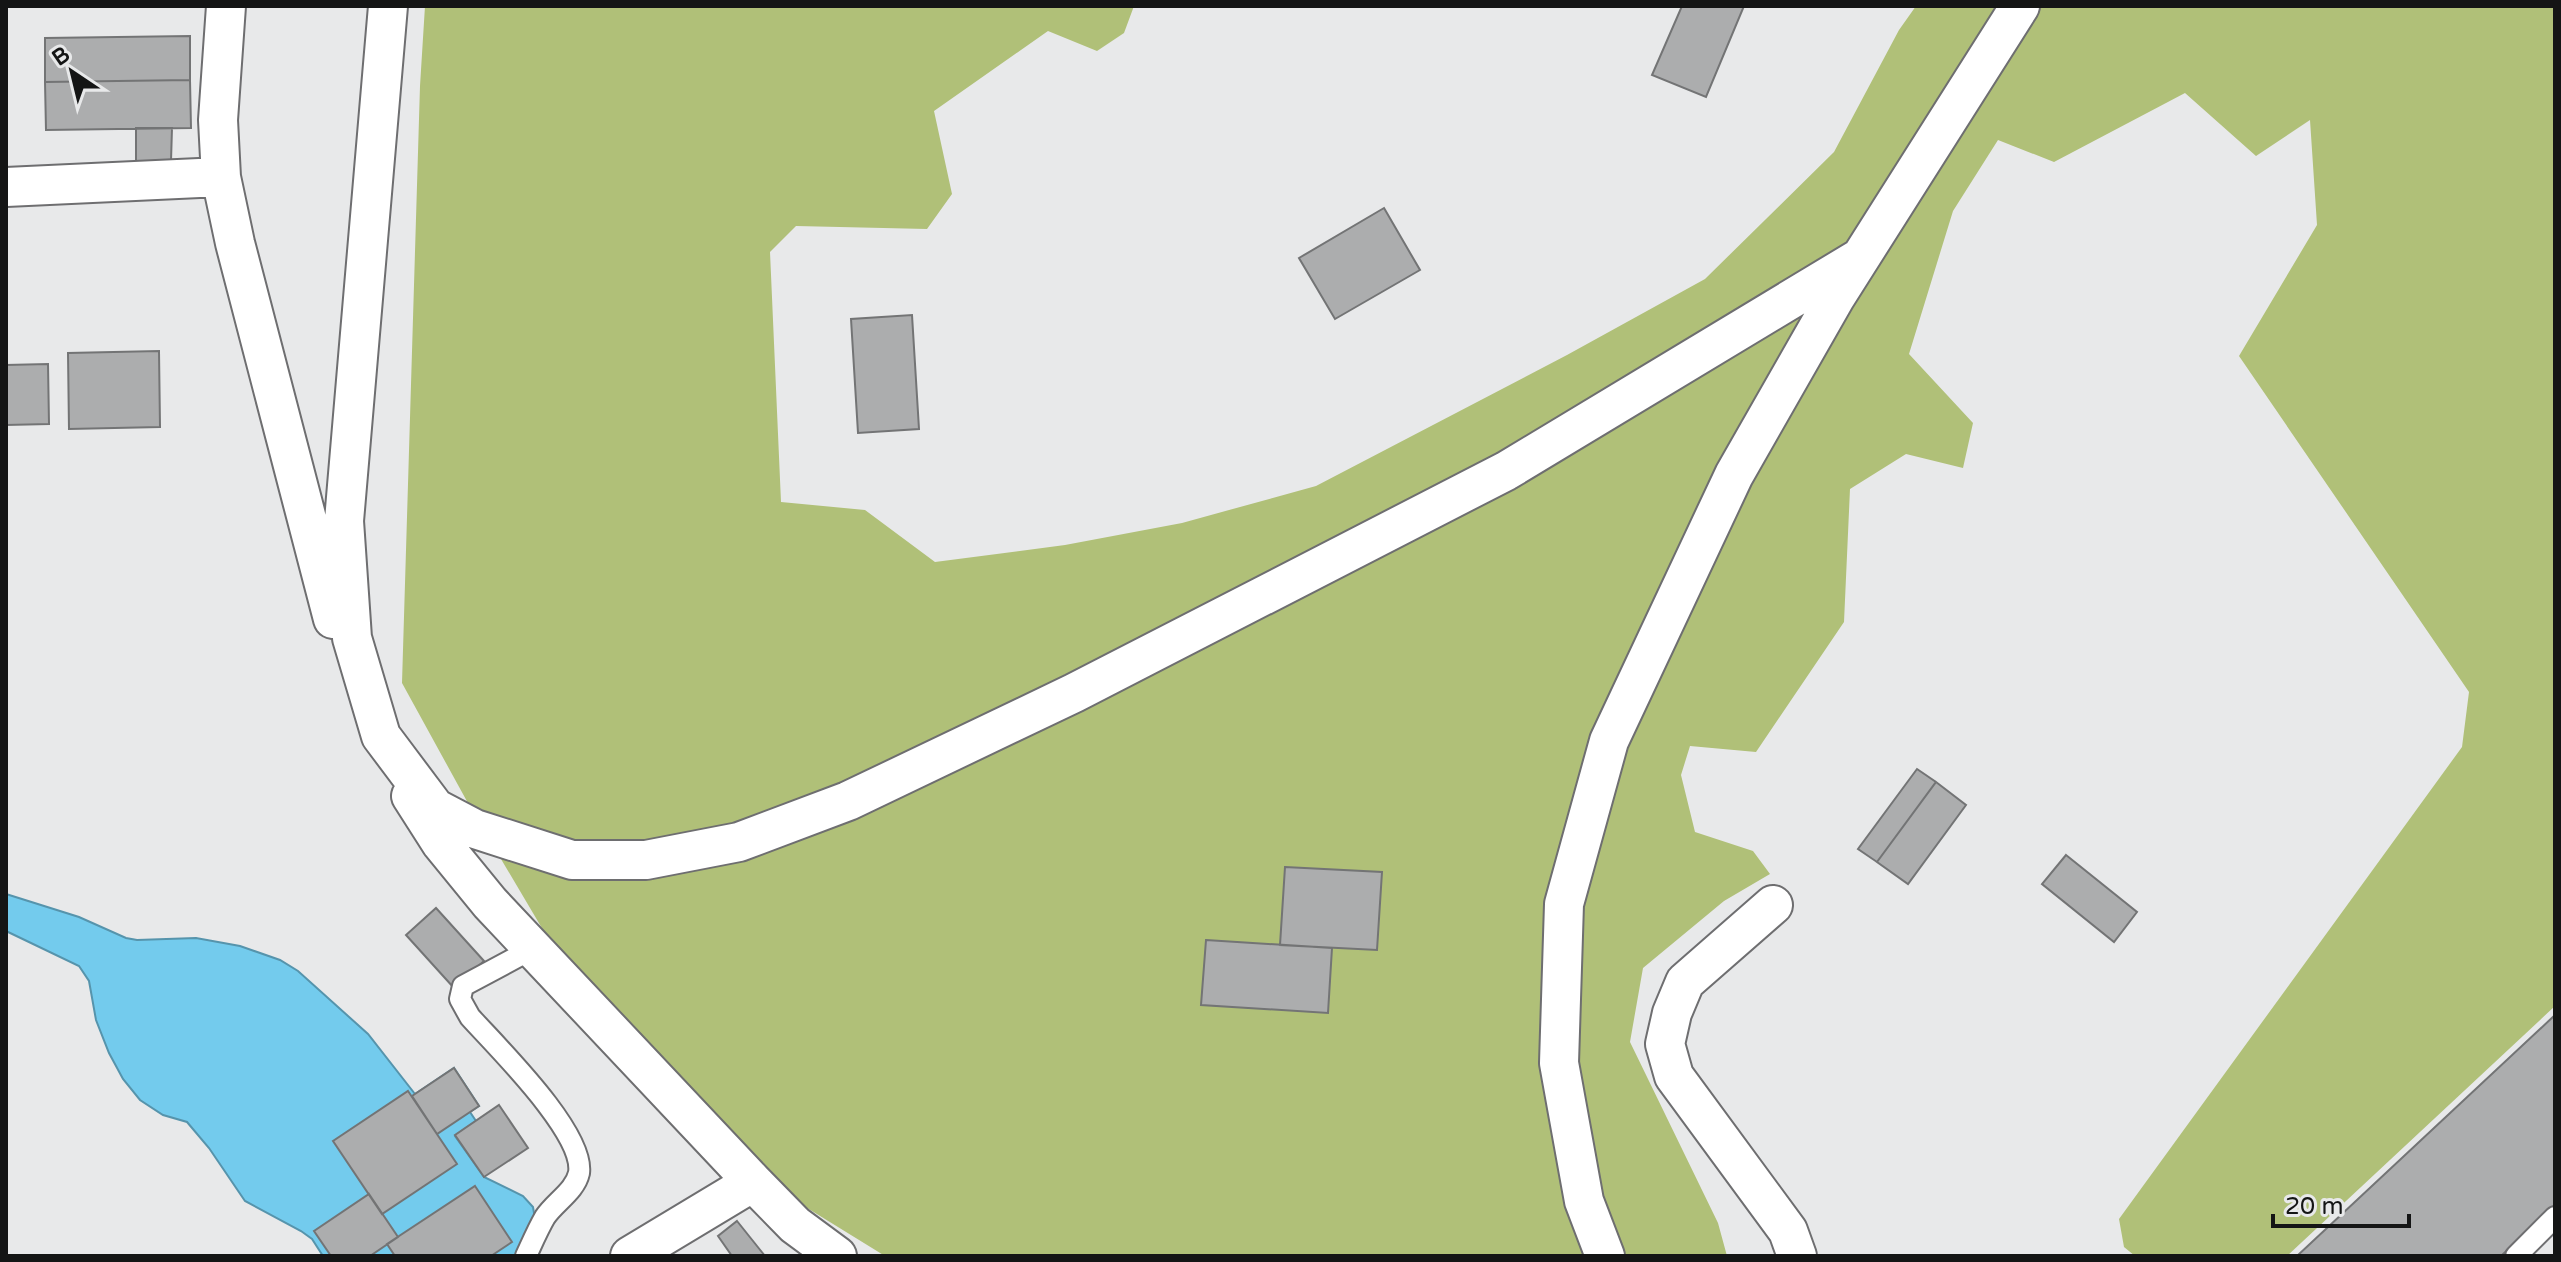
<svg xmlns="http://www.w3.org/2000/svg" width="2561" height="1262" viewBox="0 0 2561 1262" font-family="'Varela Round',sans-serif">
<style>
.forest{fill:#b0c078}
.water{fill:#73cbed;stroke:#5694ac;stroke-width:2}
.building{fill:#acadae;stroke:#737475;stroke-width:2}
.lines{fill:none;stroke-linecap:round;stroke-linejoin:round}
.service-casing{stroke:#6e6e70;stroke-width:24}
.minor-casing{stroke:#6e6e70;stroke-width:42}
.service{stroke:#fff;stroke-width:20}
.minor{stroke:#fff;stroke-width:38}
</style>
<rect width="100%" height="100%" fill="#e8e9ea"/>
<path class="forest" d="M425 6H1134L1124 33 1097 51 1048 31 934 111 952 194 927 229 796 226 770 252 781 502 865 510 935 562 1065 545 1182 523 1316 486 1567 355 1705 279 1834 152 1899 30 1916 6H2555V1006L2287 1256H2135L2124 1247 2119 1219 2462 747 2469 692 2239 356 2317 225 2310 120 2256 156 2185 93 2054 162 1998 140 1953 211 1909 354 1973 423 1963 468 1906 454 1850 489 1844 622 1756 752 1690 746 1681 775 1695 832 1753 851 1770 874 1724 901 1643 968 1630 1042 1718 1223 1727 1256H885L799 1203 559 957 469 805 402 683 420 86Z"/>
<path class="water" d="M6 894 79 917 126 938 137 940 196 938 240 946 280 960 298 971 368 1034 415 1094 454 1068 479 1106 470 1112 476 1121 455 1136 484 1177 523 1196 533 1207 535 1219 519 1256H323L312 1239 301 1231 245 1201 209 1148 187 1122 163 1115 140 1100 123 1079 109 1053 96 1020 89 981 79 966 6 931Z"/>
<path class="building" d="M1682 6H1744L1706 97 1652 75Z
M190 36V80L45 82V38Z
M190 80 191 128 46 130 45 82Z
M136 128H172L171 161H136Z
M1384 208 1420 270 1335 319 1299 258Z
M912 315 919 429 858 433 851 319Z
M159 351 160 427 69 429 68 353Z
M48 364 49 424 6 425V365Z
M1917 769 1936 782 1877 862 1858 849Z
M1936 782 1966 805 1908 884 1877 862Z
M2066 855 2137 912 2114 942 2042 884Z
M1285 867 1382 872 1377 950 1280 945Z
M436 908 484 961 454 988 406 935Z
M1206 940 1332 948 1328 1013 1201 1005Z
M2555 1015V1206L2501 1256H2297Z
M454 1068 479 1106 437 1134 412 1096Z
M408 1091 457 1164 382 1214 333 1141Z
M499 1105 528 1148 484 1177 455 1135Z
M475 1186 512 1242 491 1256H395L387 1244Z
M369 1194 398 1237 370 1256H331L314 1231Z
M737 1221 765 1256H732L718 1236Z"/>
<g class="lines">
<defs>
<path id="service" d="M526 1256C532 1243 538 1229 545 1217 555 1202 575 1191 579 1173 585 1133 497 1047 470 1017L460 999 463 986 532 949
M2516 1256 2555 1217"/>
<path id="minor" d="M226 6 218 120 221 177 235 243 333 619
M388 6 344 521 352 638 381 736 435 808 475 829 572 860H646L739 842 848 801 1074 693 1506 471 1861 257
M6 187 221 177
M411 796 441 843 490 903 753 1182 795 1225 837 1256
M1773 905 1685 982 1672 1013 1665 1044 1674 1076 1788 1231 1797 1256
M630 1256 753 1182
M1605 1256 1584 1201 1559 1063 1564 904 1609 741 1734 475 1835 298 2020 6"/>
</defs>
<use href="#service" class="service-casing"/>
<use href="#minor" class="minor-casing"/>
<use href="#service" class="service"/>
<use href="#minor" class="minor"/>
</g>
<rect width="2561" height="1262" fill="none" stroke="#141515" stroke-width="16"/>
<g transform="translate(72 72) rotate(325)" stroke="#e8e9ea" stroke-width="6" paint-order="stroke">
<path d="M0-6L14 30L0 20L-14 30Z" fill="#141515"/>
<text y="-12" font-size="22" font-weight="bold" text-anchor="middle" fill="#141515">B</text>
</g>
<path d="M2273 1214v12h136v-12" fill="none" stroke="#141515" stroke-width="4"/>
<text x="2285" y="1214" font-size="24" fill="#141515" stroke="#e8e9ea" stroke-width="6" paint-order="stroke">20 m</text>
</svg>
